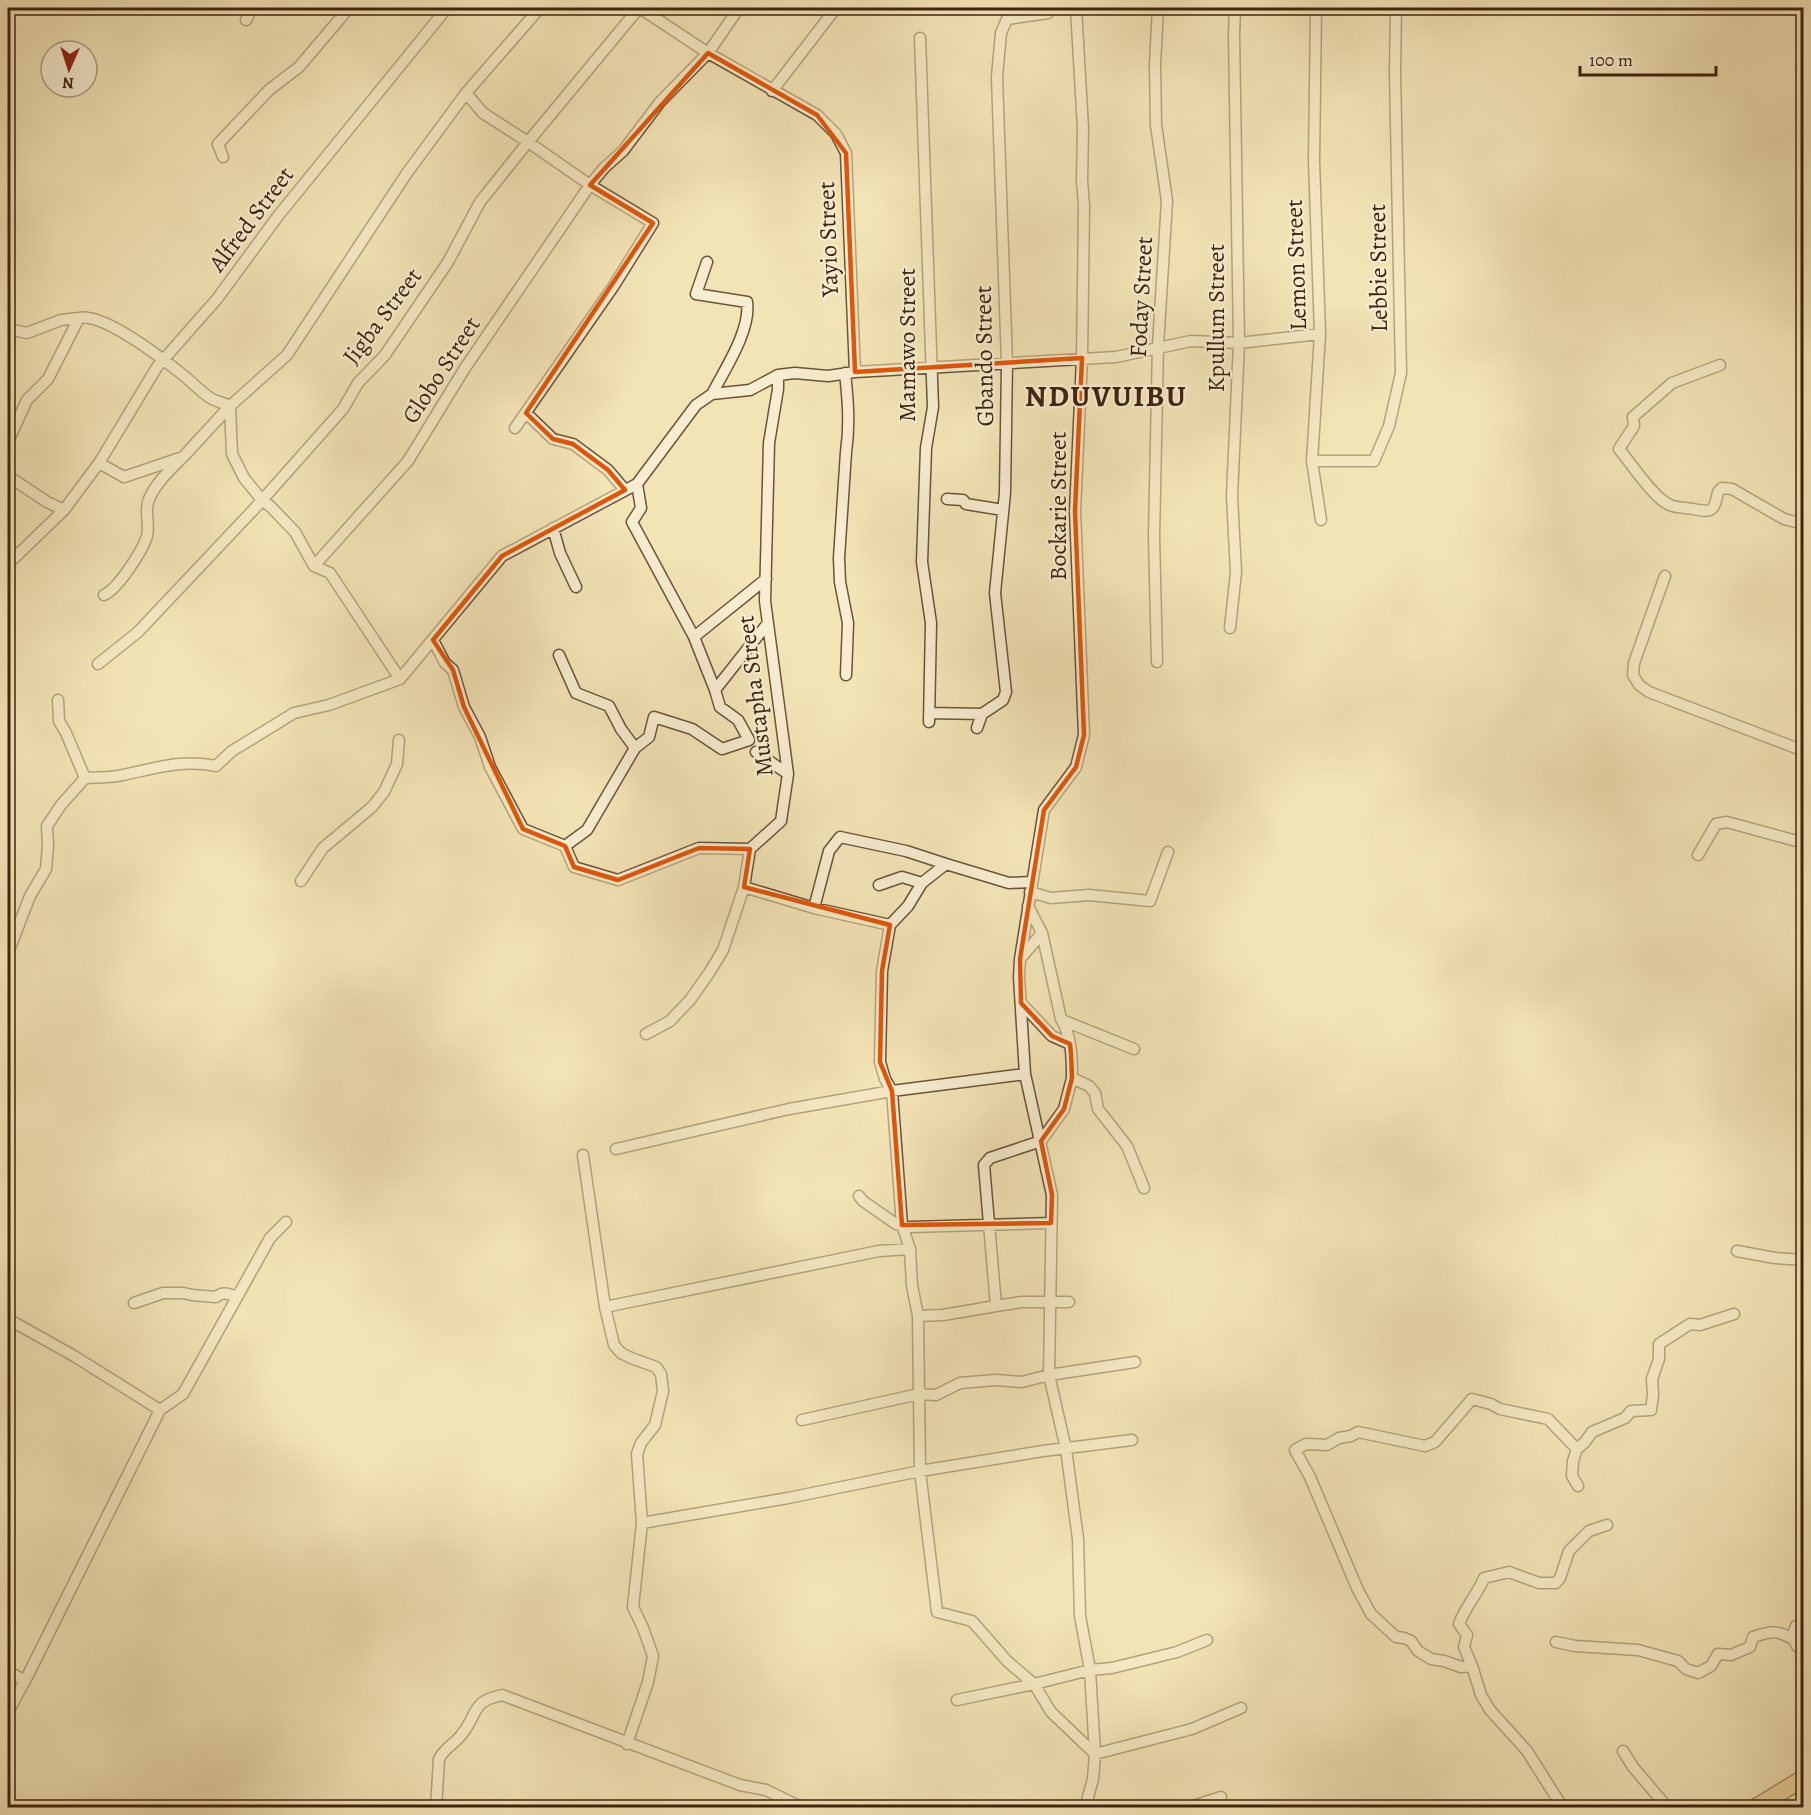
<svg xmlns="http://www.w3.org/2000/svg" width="1811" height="1815" viewBox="0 0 1811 1815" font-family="Alegreya,serif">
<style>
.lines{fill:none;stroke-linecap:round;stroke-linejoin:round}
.street-casing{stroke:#6c533a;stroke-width:13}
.primary-casing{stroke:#3f2310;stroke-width:19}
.street{stroke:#f7edd0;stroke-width:10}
.primary{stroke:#eac27b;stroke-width:16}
.marked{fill:none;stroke:#e0560c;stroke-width:4.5;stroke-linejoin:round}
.labels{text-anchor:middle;stroke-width:4.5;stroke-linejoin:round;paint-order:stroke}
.street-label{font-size:24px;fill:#3f2310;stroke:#f7edd0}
.district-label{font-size:30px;font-weight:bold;letter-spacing:1.5px;fill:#3f2310;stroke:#f7edd0}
</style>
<rect width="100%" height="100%" fill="#f3e4b6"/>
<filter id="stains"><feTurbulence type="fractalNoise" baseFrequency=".00333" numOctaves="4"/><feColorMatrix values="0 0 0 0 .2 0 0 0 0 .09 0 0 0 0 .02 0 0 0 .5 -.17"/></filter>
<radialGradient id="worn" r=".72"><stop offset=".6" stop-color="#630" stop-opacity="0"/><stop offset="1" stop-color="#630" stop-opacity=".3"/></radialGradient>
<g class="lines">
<defs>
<path id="street" d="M640 8 708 53 817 115 836 134 846 153 855 372
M1316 8 1314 161 1320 334 1312 461 1321 520
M246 20 252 8
M920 38 933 407 926 448 922 562 931 623 929 722
M772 91 836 8
M466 93 540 8
M223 157 218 144 269 90 299 67 349 8
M707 262 696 294 747 302C751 330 725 369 712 394
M8 329 27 333 61 320 79 318
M1720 365 1672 383 1633 417 1634 426 1619 449C1630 462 1655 500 1670 505 1677 508 1686 508 1693 509 1713 513 1714 511 1718 492L1722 488 1732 489 1784 519 1804 524
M845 373C848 400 850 425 846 452L839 558 840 582 848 623 846 675
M230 406 232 454 244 478 262 500 271 507 295 532 314 566 330 573 400 679 502 556 637 484 696 405 712 394 750 390 778 375 795 373 828 376 855 372 1116 357 1191 341 1239 343 1320 334
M526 413 553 439 573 444 608 470 625 490
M8 439 10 437 27 400 48 379 79 318C103 312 163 359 183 375 193 383 202 393 212 399 218 402 224 403 230 406
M1312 461H1374L1389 426 1401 373 1395 72 1396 8
M99 463 157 367 217 299 278 216 447 8
M8 476 47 502 64 510
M637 484 641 508 632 522 694 637 715 690
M947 499 963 500 966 504 1003 510
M553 528 560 553 576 587
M8 564 64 510 99 463 124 477 183 457 230 406 287 355 407 173 466 93 483 113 528 142 639 8
M314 566 408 461 465 368 590 185 604 168 623 151 660 102 708 53 739 8
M1665 576 1634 663 1633 675 1639 685 1649 692 1804 751
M104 595C118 589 143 550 147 536 150 524 144 511 149 499 156 483 169 471 181 459
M1230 628 1236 572 1232 496 1239 343 1234 35 1235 8
M694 637 766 579
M433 640 445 663 453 670 464 707 480 737 490 767 523 829 565 846 574 867 618 880 699 848 750 849
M559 655 576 693 609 706 621 729 635 748
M1157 662 1154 536 1158 346 1167 201 1156 125 1155 64 1158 8
M98 664 138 632 257 506 343 409 358 383 385 355 448 262 480 202 528 142 590 185 653 223 613 287 515 428
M58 700 59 721 66 733 85 778
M930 713 982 714
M977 728 982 714 1003 700 1006 692 995 593 1005 493 1007 364 997 77 1001 33 1007 19 1048 13 1051 8
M756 752 788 774
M565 846 587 830 635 748 649 737 654 717 692 729 722 749 749 740 738 720 720 707 715 690 768 623
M1698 855 1716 824 1727 822 1804 843
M301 881 323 848 372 807 384 792 397 764 399 740
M879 885 902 877 922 883
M744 887 814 908 890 925
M1030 892 1051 898 1089 895 1150 901 1168 852
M1028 906 1042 933 1061 1019C1072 1036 1072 1059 1072 1078L1089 1086 1095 1093 1098 1109 1127 1146 1144 1188
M814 908 829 851 840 837 906 851 946 864
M1042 933 1020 959 1044 810 1076 767 1084 735 1075 511 1082 358 1084 206 1082 180 1083 128 1076 8
M8 953 30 896 46 869 48 846 47 826 61 805 85 778C97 777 111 778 123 775 156 768 183 759 216 766L232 751 294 713 329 705 400 679
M1020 959 1019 977 1025 1074 1052 1195 1049 1375 1066 1449 1078 1539 1080 1616 1090 1670 1095 1754 1093 1779 1085 1808
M1021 1003 1052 1036 1070 1044
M1062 1020 1134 1049
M646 1034 670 1021 690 1000 709 973 723 950 744 887 750 849 781 821 788 774 765 601 769 443 778 389V375
M616 1149 789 1109 892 1091 885 1079 880 1062 882 971 890 925 908 906 922 883 946 864 1009 883 1031 882
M583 1155 605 1307 614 1345 621 1353 631 1358 656 1367 661 1374 663 1391 655 1425 641 1443 637 1454 642 1523 633 1607 643 1628 653 1656 648 1682 627 1744
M859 1196 863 1201 896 1224 910 1227 1051 1223
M910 1249 902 1225 892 1091 1025 1074
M1737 1251 1775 1258 1804 1260
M1069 1302H1022L996 1306 984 1165 990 1158 1041 1141 1064 1109 1072 1078
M134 1303 163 1293H184L192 1295 216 1297C223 1291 229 1294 237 1297
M605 1307 879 1251 910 1249 912 1285 918 1316 943 1315 996 1306
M918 1316 920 1471 937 1612 972 1621 1007 1661 1034 1684 1051 1712 1095 1754 1192 1729 1241 1708
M8 1319 74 1356 160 1410
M802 1420 919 1394 936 1395 960 1383 996 1380 1022 1382 1049 1375 1135 1362
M1578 1486 1572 1476 1573 1461 1577 1449 1585 1442 1592 1432 1625 1418 1631 1411 1651 1410 1653 1395 1652 1379 1659 1359V1344L1690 1324 1700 1325 1734 1314
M642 1523 788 1498 920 1471 1043 1451 1132 1440
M1556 1642 1575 1646 1638 1650 1678 1661 1686 1669 1698 1673 1711 1666 1718 1654 1731 1655 1750 1647 1753 1637C1772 1631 1776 1630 1793 1639
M1797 1646C1793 1638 1792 1634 1796 1626L1804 1627
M1472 1666 1464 1647 1467 1635 1459 1624C1465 1607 1477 1595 1484 1578L1509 1572 1539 1583H1556L1560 1578 1569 1551 1589 1531 1607 1525
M8 1671 25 1681
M957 1700 1034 1684 1090 1670 1112 1668 1177 1652 1207 1640
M8 1712 28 1675 160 1410 183 1394 270 1238 286 1222
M1623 1751 1633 1767 1667 1807 1670 1808
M436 1808 439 1759C444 1748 455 1744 462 1734 479 1713 470 1702 502 1695L740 1785 766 1790 803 1808
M1187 1808 1221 1797
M1563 1808 1527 1751 1490 1710 1481 1695 1472 1666 1461 1667 1444 1661 1431 1659 1418 1651 1411 1641 1404 1638 1396 1637 1371 1614 1357 1588 1310 1477 1295 1450 1306 1444 1327 1445 1339 1438 1351 1436 1358 1432 1425 1446 1435 1442 1472 1399 1491 1404 1500 1409 1548 1419 1577 1449"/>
<path id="primary" d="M1755 1808 1804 1778"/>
</defs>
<use href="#street" class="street-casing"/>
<use href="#primary" class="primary-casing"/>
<use href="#street" class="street"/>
<use href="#primary" class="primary"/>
</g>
<path d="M0 0H1811V1815H0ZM708 53 817 115 846 153 855 372 1082 358 1075 511 1084 735 1076 767 1044 810 1020 959 1021 1003 1052 1036 1070 1044 1071 1054 1072 1078 1064 1109 1041 1141 1052 1195 1051 1223 902 1225 892 1091 880 1062 882 971 890 925 744 887 750 849 699 848 618 880 574 867 565 846 523 829 464 707 453 670 433 640 502 556 625 490 608 470 573 444 553 439 526 413 653 223 590 185Z" fill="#f3e4b6" fill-opacity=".55" fill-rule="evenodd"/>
<path class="marked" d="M708 53 817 115 846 153 855 372 1082 358 1075 511 1084 735 1076 767 1044 810 1020 959 1021 1003 1052 1036 1070 1044 1071 1054 1072 1078 1064 1109 1041 1141 1052 1195 1051 1223 902 1225 892 1091 880 1062 882 971 890 925 744 887 750 849 699 848 618 880 574 867 565 846 523 829 464 707 453 670 433 640 502 556 625 490 608 470 573 444 553 439 526 413 653 223 590 185Z"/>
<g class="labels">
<g class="street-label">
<text transform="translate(251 219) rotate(-53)" y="8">Alfred Street</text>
<text transform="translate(828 239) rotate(-92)" y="8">Yayio Street</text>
<text transform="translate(1296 265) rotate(-92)" y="8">Lemon Street</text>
<text transform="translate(1378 268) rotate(-91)" y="8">Lebbie Street</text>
<text transform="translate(1141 297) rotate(-87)" y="8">Foday Street</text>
<text transform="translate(382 316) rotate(-53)" y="8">Jigba Street</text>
<text transform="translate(1216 318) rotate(-90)" y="8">Kpullum Street</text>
<text transform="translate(907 345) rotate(-90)" y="8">Mamawo Street</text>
<text transform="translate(984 356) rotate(-91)" y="8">Gbando Street</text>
<text transform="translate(441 370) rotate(-57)" y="8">Globo Street</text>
<text transform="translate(1058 506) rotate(-90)" y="8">Bockarie Street</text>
<text transform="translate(755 696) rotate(-97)" y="8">Mustapha Street</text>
</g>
<g class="district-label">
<text x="1106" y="406">NDUVUIBU</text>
</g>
</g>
<rect width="1811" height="1815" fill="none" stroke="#f3e4b6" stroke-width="30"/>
<rect x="9" y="9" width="1793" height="1797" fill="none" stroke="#3f2310" stroke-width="3"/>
<rect x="15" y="15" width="1781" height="1785" fill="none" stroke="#3f2310" stroke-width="1.5"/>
<g transform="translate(69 69) rotate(183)"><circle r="28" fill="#f7edd0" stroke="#ad9c83" stroke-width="1.5"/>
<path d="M0-4.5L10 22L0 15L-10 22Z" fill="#8f2418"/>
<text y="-9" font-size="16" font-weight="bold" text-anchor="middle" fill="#3f2310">N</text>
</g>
<path d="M1580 66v9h136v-9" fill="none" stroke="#3f2310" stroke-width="3"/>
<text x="1589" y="66" font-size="18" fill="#3f2310" stroke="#f7edd0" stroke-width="4.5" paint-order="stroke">100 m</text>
<rect width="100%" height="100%" filter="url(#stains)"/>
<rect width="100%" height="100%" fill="url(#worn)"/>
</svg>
